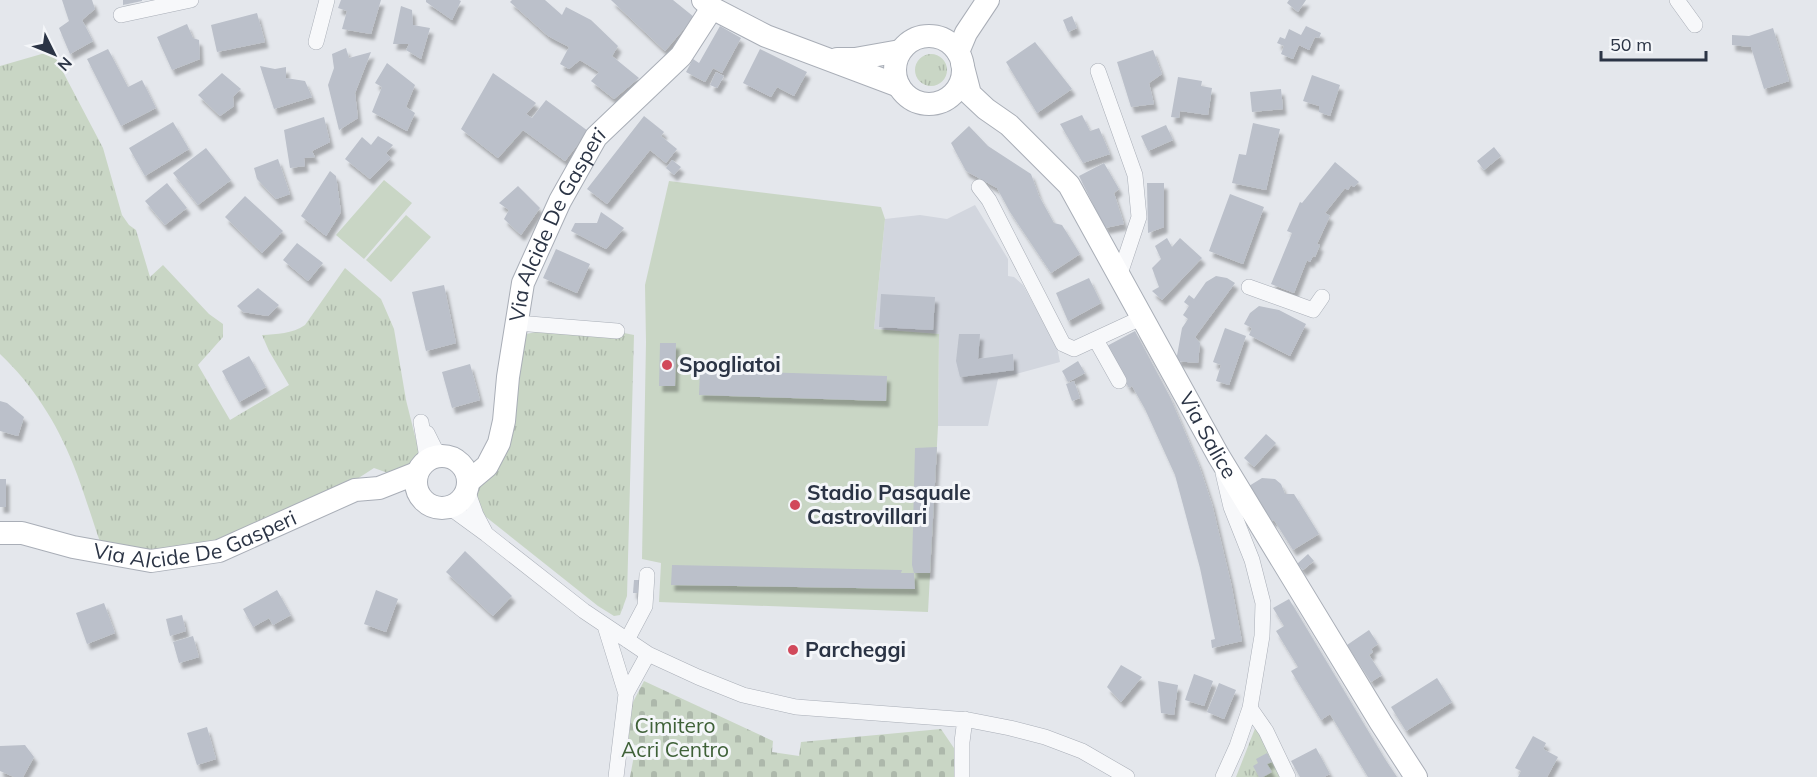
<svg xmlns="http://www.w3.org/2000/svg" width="1817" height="777" viewBox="0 0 1817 777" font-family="Mulish,sans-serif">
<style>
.built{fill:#d2d6de}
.grass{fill:url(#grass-tufts)}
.cemetery{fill:url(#cemetery-stones)}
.pitch{fill:#c9d6c5}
.building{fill:#bbc0ca;filter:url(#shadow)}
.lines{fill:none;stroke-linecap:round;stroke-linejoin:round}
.street-casing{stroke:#a9aeb7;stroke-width:16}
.secondary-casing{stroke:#a9aeb7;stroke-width:24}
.street{stroke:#f7f8fa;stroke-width:15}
.secondary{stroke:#fff;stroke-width:22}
.poi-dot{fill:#d1495b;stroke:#f4f6f9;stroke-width:2}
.labels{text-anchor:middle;stroke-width:6;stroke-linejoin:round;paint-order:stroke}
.street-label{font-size:21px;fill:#2b3445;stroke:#f4f6f9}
.poi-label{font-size:21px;font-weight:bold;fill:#2b3445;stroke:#f4f6f9;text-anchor:start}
.park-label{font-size:21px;fill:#3f6138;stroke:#f4f6f9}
</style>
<defs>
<pattern id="grass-tufts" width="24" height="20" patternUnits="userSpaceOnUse" patternTransform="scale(1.5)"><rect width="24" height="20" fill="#c9d6c5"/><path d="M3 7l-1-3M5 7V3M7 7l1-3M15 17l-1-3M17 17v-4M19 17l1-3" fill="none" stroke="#adb8ab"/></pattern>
<pattern id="cemetery-stones" width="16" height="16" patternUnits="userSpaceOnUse" patternTransform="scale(1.5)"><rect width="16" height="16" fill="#c9d6c5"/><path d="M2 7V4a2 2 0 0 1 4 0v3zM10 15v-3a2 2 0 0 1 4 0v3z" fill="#adb8ab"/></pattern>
<filter id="shadow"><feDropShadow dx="3.5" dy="6" stdDeviation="1.5" flood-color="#0004"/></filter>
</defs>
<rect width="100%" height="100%" fill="#e4e7ec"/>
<path class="built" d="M975 205 1008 259V276L1014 277 1023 285 1057 347 1060 362 998 379 988 426H938L939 334 874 329 885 219 920 215 947 219Z"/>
<path class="grass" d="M52 51 103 148 122 215 129 225 136 230 150 277 163 265 209 314 223 324V337L198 365 230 420 289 385 269 351 262 335C277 334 292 334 305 325L345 268 381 299 394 329 406 400 420 456 417 466 388 473 374 468 357 479 226 539 164 552 102 547C92 520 84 491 73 464 57 423 32 384 0 354V66Z
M915 70a16 16 0 1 1 32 0a16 16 0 1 1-32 0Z
M541 331 597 334 624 333 634 335 627 596 620 615 614 616 598 606 486 517 480 509 476 490 481 479 521 335Z
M1256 726 1281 777H1236Z"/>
<path class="cemetery" d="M644 681 773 741 772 752 799 756 801 742 941 729 958 754 957 777H630L636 745 628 744 632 704Z"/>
<path class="pitch" d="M384 180 412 203 364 259 336 235Z
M669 181 881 207 885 219 874 329 939 334 938 426 928 612 659 602 661 563 642 559 646 342 645 285Z
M406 215 431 237 391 282 366 260Z"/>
<path class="building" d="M62 0H92L95 9 82 20 93 41 70 54 59 28 69 21Z
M123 0H142V1L123 5Z
M341 0H381L371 34 342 29 347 11 338 8Z
M426 0H459L461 1 452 20 426 2Z
M512 0H545L562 15 566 7 591 20 618 46 612 56 639 78 614 99 591 81 599 72 580 60 569 69 560 64 569 47 548 36 510 2Z
M611 0H673L694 17 665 51Z
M1289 0H1306L1298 12 1287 3Z
M401 6 412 10 413 25 430 28 421 59 406 50 409 44H393Z
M257 13 265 42 217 52 211 25Z
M1072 16 1077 28 1068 32 1063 20Z
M187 24 193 38 199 40 200 59 172 70 157 37Z
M720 26 741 38 722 73 713 68 705 82 686 72 693 59 699 63Z
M1306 26 1321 33 1319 38 1315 37 1309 50 1299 45 1293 59 1281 54 1284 46 1277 43 1280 37 1285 39 1289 29 1301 35Z
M1773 28 1789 81 1764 89 1751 47 1732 45V35L1749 36Z
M1035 42 1072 89 1037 113 1006 62Z
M346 48 349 58 371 52 355 93 358 118 339 130 328 85 334 68 332 54Z
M108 49 128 87 142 80 156 108 121 126 87 59Z
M760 49 807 72 794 96 777 87 771 97 743 83Z
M1153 50 1162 74 1149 83 1154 104 1131 107 1117 62Z
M387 63 415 85 406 107 415 113 407 131 372 112 382 87 375 83Z
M260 66 275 69 286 67V78L305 81 312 97 274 109Z
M716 72 724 76 717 88 710 85Z
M222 73 241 89 233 97 234 106 220 116 198 95Z
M493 73 536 103 526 114 532 118 546 100 588 131 565 161 523 130 498 158 461 129Z
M1312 75 1340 85 1330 116 1319 112V106L1303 101Z
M1178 77 1202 81 1201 86 1212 88 1208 115 1180 111 1179 118 1171 117Z
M1281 89 1283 109 1252 112 1250 92Z
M1082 115 1090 131 1099 128 1110 154 1083 163 1060 124Z
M644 116 664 132 661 136 677 149 666 163 650 150 607 204 587 189Z
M324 117 330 142 312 151 315 157 304 158 305 166 290 168 284 130Z
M173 122 189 149 145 176 129 148Z
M1253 123 1280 129 1266 190 1232 183 1239 154 1246 155Z
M1166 125 1173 140 1148 151 1141 136Z
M969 126 988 146 1031 174 1039 196 1054 223 1062 225 1080 254 1051 273 1010 212 997 188 966 171 951 143Z
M378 136 393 145 386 153 391 158 370 179 345 159 362 137 371 145Z
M1494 147 1501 156 1484 170 1477 161Z
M206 148 231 180 198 205 173 173Z
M278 159 290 194 276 199 257 179 254 168Z
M672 160 681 167 674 175 666 168Z
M1335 162 1359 182 1354 187 1351 185 1348 190 1345 188 1325 213 1330 216 1317 244 1320 245 1315 257 1313 256 1310 262 1307 260 1294 293 1271 284 1292 233 1287 231 1300 202 1302 203Z
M1104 163 1119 189 1114 193 1124 224 1105 228 1079 176Z
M330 171 336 176 341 212 326 236 301 216Z
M167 183 187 208 165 225 145 201Z
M1147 183H1164V227L1148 233Z
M518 186 540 208 521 235 504 219 509 210 499 203Z
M1230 194 1264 207 1243 264 1209 251Z
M245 196 283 231 262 253 225 217Z
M601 212 624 228 606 249 571 231 575 223H597Z
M1167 238 1172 247 1180 238 1202 258 1162 300 1152 291 1159 287 1152 268 1161 259 1155 246Z
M297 243 323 263 308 281 283 260Z
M556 249 590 264 577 293 543 278Z
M1216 276 1227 278 1235 283 1195 337 1200 343 1198 363 1176 361 1182 328 1188 319 1183 315 1189 306 1184 302 1189 295 1194 299 1206 282Z
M1089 278 1101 303 1068 321 1056 293Z
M444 285 456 343 426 351 412 292Z
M258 288 279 305 268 316 243 312 237 306Z
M881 294 935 297 933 330 879 327Z
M1259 306 1279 310 1306 324 1290 356 1249 335 1252 328 1244 324 1250 313Z
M1225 328 1246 336 1229 385 1216 381 1221 365 1213 362Z
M1135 331 1170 397 1199 465 1212 504 1231 583 1242 641 1212 648 1211 640 1215 639 1200 568 1175 475 1145 409 1132 386 1129 388 1105 347Z
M959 334H980L978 359 1013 354 1014 370 960 377 956 361Z
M660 343H676L675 386H659Z
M249 356 266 387 239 402 222 371Z
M1078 361 1085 373 1068 382 1062 371Z
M470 364 480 400 452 408 442 372Z
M700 370 887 376 886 401 699 395Z
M1074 381 1080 398 1072 401 1066 384Z
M0 401 7 403 24 417 18 436 0 431Z
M1266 434 1276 443 1254 467 1244 458Z
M937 447 930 573H914L915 589 671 585 672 565 902 570 901 573H914L912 565 915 448Z
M1262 478 1275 479 1281 484 1285 494H1294L1319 534 1293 550 1274 520 1271 521 1249 486Z
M0 479H6V507H0Z
M465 551 512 596 493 616 446 572Z
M1308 554 1314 561 1303 570 1297 564Z
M634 580H647L646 593H633Z
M277 590 291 615 273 625 269 618 253 627 243 609Z
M376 590 398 599 386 632 364 624Z
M1289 599 1385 759 1397 777H1368L1330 714 1321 720 1291 671 1298 667 1276 631 1284 626 1273 608Z
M104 603 115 633 87 644 76 613Z
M182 615 186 631 170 636 166 619Z
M1369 630 1378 644 1371 649 1373 652 1369 655 1382 675 1371 682 1347 645Z
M193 636 199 657 179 663 173 642Z
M1121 665 1142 677 1121 702 1107 687Z
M1194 674 1213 681 1204 706 1185 700Z
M1437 678 1452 702 1406 731 1391 707Z
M1158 681 1178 685 1174 715 1161 713Z
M1219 683 1236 690 1224 719 1207 712Z
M207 727 216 759 197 765 187 733Z
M1533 736 1546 743 1543 749 1558 757 1547 777H1518L1521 771 1515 768Z
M25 745 34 757 23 777H14L0 771V746Z
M1316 748 1330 774 1324 777H1300L1291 761Z
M1267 753 1272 762 1267 764 1272 772 1263 777H1259L1253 766 1258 763 1256 759Z"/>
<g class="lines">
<defs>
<path id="street" d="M1677 0 1695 25
M121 15 191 0
M316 42 327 0
M1098 71 1135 175 1139 217 1119 277
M979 187 989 200 1063 344 1074 349 1141 318
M1249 287 1313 310 1322 297
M517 323 617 331
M1096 340 1119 381
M421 422 426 452 425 462
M427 433 435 449 442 455
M1223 473 1231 507 1252 560 1263 603 1262 636 1250 708 1237 746 1223 777
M467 490 476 515 485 532
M449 507 486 534 584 611 648 654 698 677 743 695 796 707 969 720 1010 728 1045 737 1082 751 1127 777
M605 626 626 694 648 654
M627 640 645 606 647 575
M1250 708 1266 731 1288 777
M616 777 626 694
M962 777V742L965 719"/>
<g id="secondary">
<path d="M703 0 712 8 766 36 899 86"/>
<circle cx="929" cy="70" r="34"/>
<path d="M958 52 966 33 988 0"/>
<path d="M837 59H855L900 51"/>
<path id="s1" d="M962 63 970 94 986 109 1009 125 1069 185 1218 455 1381 723 1416 777"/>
<circle cx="442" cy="482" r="26"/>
<path id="s2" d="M468 482 487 466 499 443 504 421 508 377 523 283 560 201 596 137 681 56 712 8"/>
<path id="s3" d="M0 533H22L73 547 151 561 219 551 355 490 379 488 417 473"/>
</g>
</defs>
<use href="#street" class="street-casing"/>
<use href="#secondary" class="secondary-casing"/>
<use href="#street" class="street"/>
<use href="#secondary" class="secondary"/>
</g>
<g class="poi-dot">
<circle cx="667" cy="365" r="6"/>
<circle cx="795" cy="505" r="6"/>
<circle cx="793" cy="650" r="6"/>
</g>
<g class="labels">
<g class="street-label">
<text dy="7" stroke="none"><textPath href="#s2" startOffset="279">Via Alcide De Gasperi</textPath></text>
<text dy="7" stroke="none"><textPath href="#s1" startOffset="453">Via Salice</textPath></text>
<text dy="7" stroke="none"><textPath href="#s3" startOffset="201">Via Alcide De Gasperi</textPath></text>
</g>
<g class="poi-label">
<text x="679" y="372">Spogliatoi</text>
<text x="807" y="500">Stadio Pasquale<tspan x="807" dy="24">Castrovillari</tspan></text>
<text x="805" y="657">Parcheggi</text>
</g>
<g class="park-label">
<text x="675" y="733">Cimitero<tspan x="675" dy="24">Acri Centro</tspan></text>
</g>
</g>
<g transform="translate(54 54) rotate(133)" stroke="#f4f6f9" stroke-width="4.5" paint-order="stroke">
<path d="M0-4.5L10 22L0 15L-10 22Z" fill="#2b3445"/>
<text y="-9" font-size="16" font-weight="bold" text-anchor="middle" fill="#2b3445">N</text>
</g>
<path d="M1601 51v9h105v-9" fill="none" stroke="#2b3445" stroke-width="3"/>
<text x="1610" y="51" font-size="18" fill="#2b3445" stroke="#f4f6f9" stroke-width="4.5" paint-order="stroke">50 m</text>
</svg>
